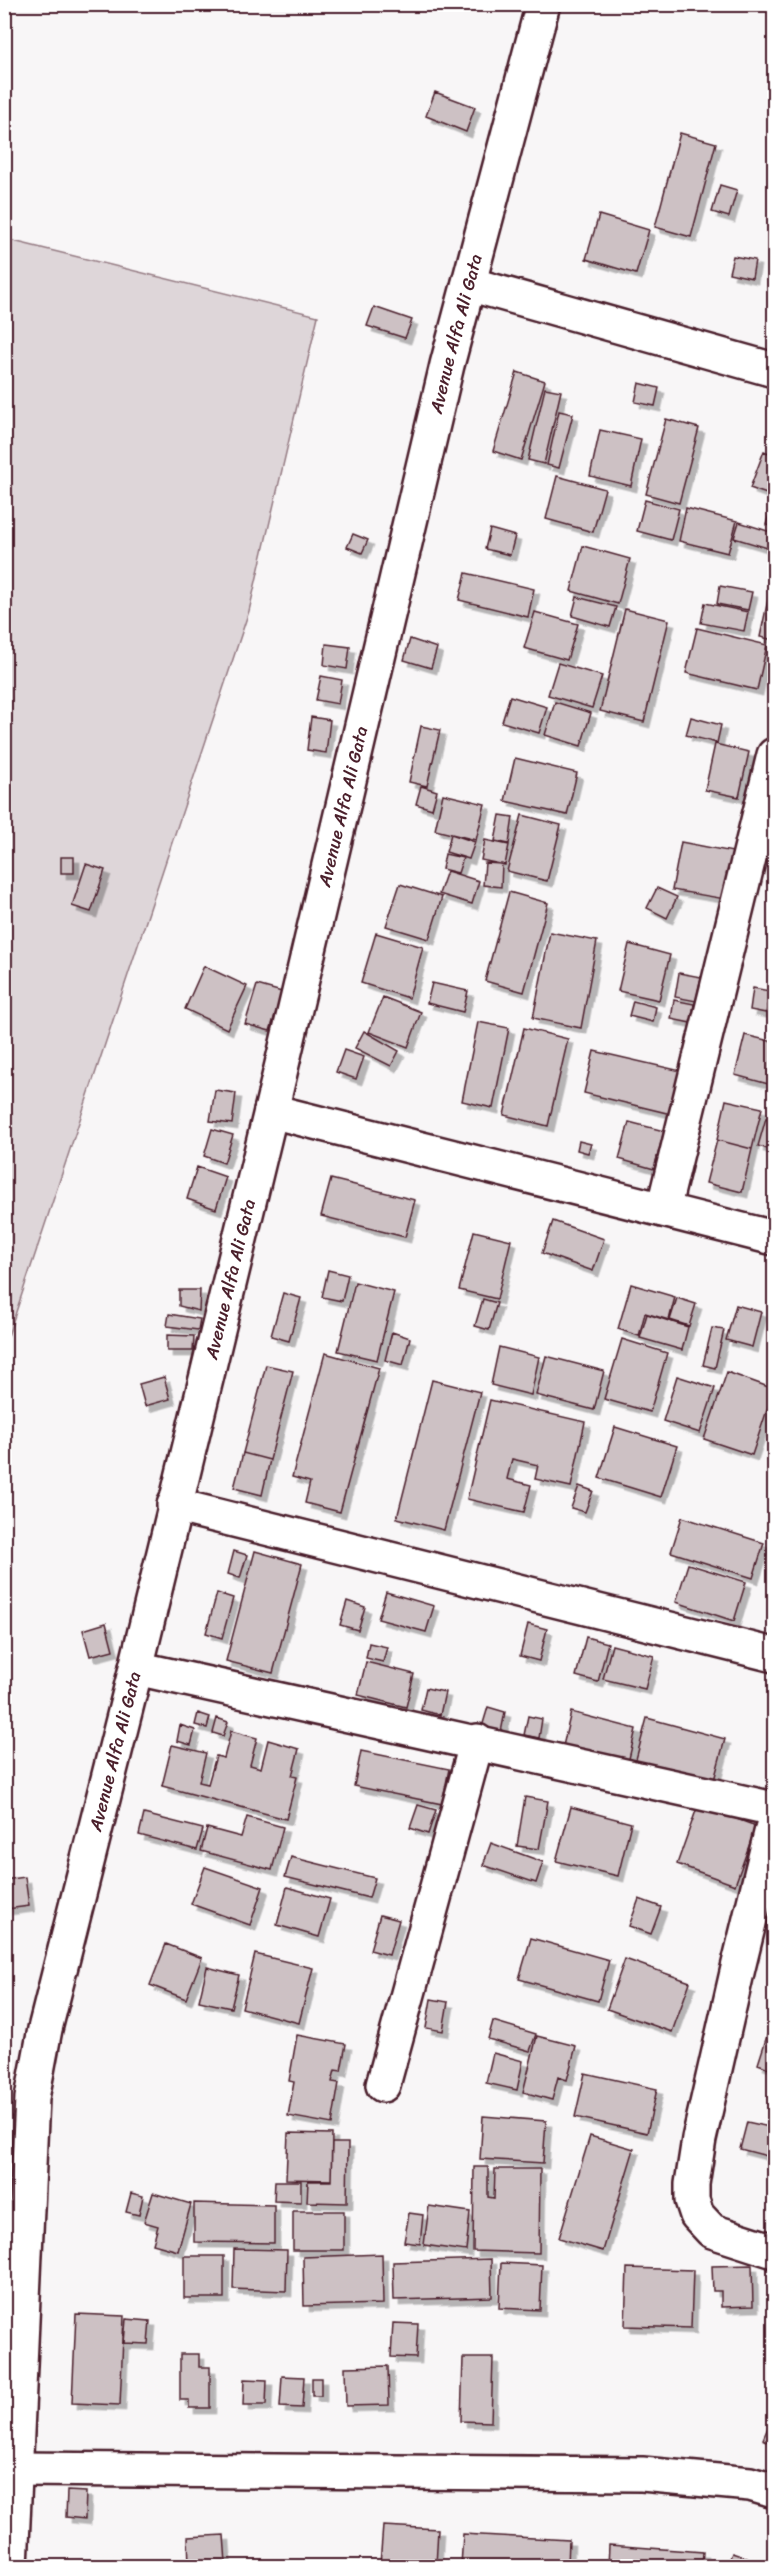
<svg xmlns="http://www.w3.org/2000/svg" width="779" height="2571" viewBox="0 0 779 2571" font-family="Sriracha,sans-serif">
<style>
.green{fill:#ded6d9;stroke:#947a82;stroke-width:1.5}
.building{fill:#cdc1c4;stroke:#4a1f2b;stroke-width:1.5;filter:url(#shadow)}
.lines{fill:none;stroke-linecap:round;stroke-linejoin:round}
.minor-casing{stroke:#4a1f2b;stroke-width:38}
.minor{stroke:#fff;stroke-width:33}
.labels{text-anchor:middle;stroke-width:5;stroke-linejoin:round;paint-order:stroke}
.street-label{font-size:18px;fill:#4a1f2b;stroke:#fff}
</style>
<defs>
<filter id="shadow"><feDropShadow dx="5.5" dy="5.5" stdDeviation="0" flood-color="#0004"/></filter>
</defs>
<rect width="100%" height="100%" fill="#f8f6f7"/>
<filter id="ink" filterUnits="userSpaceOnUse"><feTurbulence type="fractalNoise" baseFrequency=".0167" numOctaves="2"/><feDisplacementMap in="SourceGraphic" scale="12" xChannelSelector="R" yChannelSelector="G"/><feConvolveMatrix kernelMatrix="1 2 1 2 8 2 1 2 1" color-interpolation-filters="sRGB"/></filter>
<g filter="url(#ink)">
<path class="green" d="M5 239 318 316 249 611 5 1345Z"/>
<path class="building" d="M435 92 475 107 466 132 426 116Z
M680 133 716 143 691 237 655 227Z
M720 185 737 190 729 217 712 212Z
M599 215 649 230 636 274 586 259Z
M733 256 755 260 752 278 729 273Z
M374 307 412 320 405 338 367 326Z
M517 372 545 381 521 460 493 451Z
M639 383 659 388 655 406 635 402Z
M545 388 561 391 544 464 528 460Z
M559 411 573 414 559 468 547 465Z
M666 419 699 428 679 503 646 494Z
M600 430 641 439 631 486 590 476Z
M764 451 774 455 772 496 750 488Z
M557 476 605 489 593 532 546 519Z
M645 500 679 509 671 540 637 531Z
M772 503 774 504V527L766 525Z
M686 508 737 521 728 553 679 541Z
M739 522 774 533 771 549 734 538Z
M490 529 515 536 510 555 485 549Z
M353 534 368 540 362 553 347 547Z
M583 546 630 559 618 604 571 591Z
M466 573 534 589 528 617 459 600Z
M720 586 752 592 748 610 717 604Z
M769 595 774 596V640L760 637Z
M577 597 616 607 610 627 572 616Z
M705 603 748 612 744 631 701 623Z
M625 609 669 620 644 722 600 711Z
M535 612 578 624 567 660 524 648Z
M697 628 767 645 757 690 686 673Z
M410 639 437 648 431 668 404 660Z
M326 644 350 647 347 669 324 665Z
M558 663 602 676 592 708 548 695Z
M321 676 342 680 338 704 316 700Z
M510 696 547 707 539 733 502 722Z
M555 702 591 713 581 746 545 735Z
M311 717 330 720 326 753 307 750Z
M691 717 721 725 717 743 686 735Z
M421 726 440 730 427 786 409 782Z
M715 744 749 752 739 797 705 790Z
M515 758 577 773 567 815 505 801Z
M421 786 437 791 432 809 416 804Z
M443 794 485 804 476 840 435 830Z
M500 815 513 817 509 844 495 841Z
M522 815 561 825 547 881 507 871Z
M451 834 475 842 469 859 446 852Z
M485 840 509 845 505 865 481 860Z
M681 842 733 852 725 899 672 890Z
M445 854 463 858 458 873 442 869Z
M61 857H74V873H61Z
M485 863 502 864 501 887 483 885Z
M86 864 105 870 91 912 72 906Z
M447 871 479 881 472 904 439 894Z
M400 884 442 897 429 939 386 926Z
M657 888 677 897 667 918 647 908Z
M509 892 548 903 524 992 485 981Z
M550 932 597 941 581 1028 533 1018Z
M376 933 423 947 409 998 361 983Z
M629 944 670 955 659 1000 618 991Z
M204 966 247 986 227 1029 185 1009Z
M679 973 701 977 696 1001 675 997Z
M432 983 468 991 463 1012 427 1003Z
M257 985 282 992 270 1031 245 1024Z
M753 988 770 991 766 1013 750 1010Z
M383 997 421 1012 408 1047 369 1032Z
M674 1000 694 1004 691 1023 671 1019Z
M633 1001 656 1007 653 1022 629 1016Z
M478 1022 509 1028 493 1108 462 1101Z
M524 1028 568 1039 548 1126 504 1115Z
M364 1031 399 1051 391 1066 355 1048Z
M745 1035 774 1042 772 1085 735 1075Z
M344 1050 364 1057 356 1079 336 1072Z
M594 1051 681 1071 671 1114 584 1093Z
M215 1090 236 1093 232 1124 210 1121Z
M726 1100 762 1108 752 1149 717 1140Z
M766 1118 774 1120V1151L758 1146Z
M629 1122 664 1131 654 1169 619 1159Z
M212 1129 233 1135 224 1163 204 1156Z
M717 1140 752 1149 742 1192 706 1183Z
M579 1141 591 1144 588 1153 577 1150Z
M197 1167 226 1177 216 1209 187 1199Z
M331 1179 415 1200 405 1237 321 1216Z
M553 1221 604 1239 593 1271 542 1253Z
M474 1231 511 1240 497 1299 459 1290Z
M328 1270 348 1275 342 1301 322 1297Z
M355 1282 394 1292 377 1360 338 1351Z
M631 1284 675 1297 669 1320 645 1313 639 1336 618 1329Z
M179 1290H200L199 1311 179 1306Z
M283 1293 301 1298 289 1341 271 1336Z
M677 1298 696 1304 689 1326 670 1320Z
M483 1299 497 1303 489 1330 475 1326Z
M736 1305 761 1312 752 1347 726 1340Z
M169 1314 200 1319 198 1330 167 1326Z
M647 1314 688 1327 682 1350 640 1338Z
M712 1328 724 1330 715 1368 703 1365Z
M392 1332 410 1338 403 1365 385 1360Z
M167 1335 194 1336 193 1351H167Z
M622 1339 667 1353 650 1412 604 1399Z
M499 1347 539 1357 531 1395 491 1385Z
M325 1353 379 1368 340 1512 305 1503 310 1482 292 1477Z
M546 1356 604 1371 594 1410 536 1395Z
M266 1365 293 1371 270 1460 243 1453Z
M727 1372 774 1389 752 1455 704 1439Z
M677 1376 715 1388 700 1433 663 1421Z
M164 1377 170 1399 145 1406 139 1384Z
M432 1380 480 1392 444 1530 397 1518Z
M490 1400 585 1422 571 1487 535 1479 538 1465 512 1459 507 1479 531 1485 524 1512 467 1499Z
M615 1427 677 1446 661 1497 599 1478Z
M243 1453 270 1460 262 1495 234 1488Z
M579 1486 593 1491 585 1512 571 1508Z
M682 1517 764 1543 753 1578 671 1552Z
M234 1551 247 1555 240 1578 228 1574Z
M255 1551 302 1564 273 1673 226 1661Z
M688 1564 746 1582 734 1621 676 1602Z
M386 1592 434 1606 426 1632 378 1619Z
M217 1593 233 1598 222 1638 206 1633Z
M347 1601 365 1607 358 1630 340 1625Z
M106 1623 113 1650 90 1656 83 1630Z
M528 1624 547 1629 539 1661 520 1656Z
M586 1637 608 1643 598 1682 576 1676Z
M369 1643 387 1647 383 1662 366 1658Z
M612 1645 654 1656 645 1689 603 1679Z
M366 1662 414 1674 406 1707 358 1695Z
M426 1688 445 1692 440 1715 421 1710Z
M488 1707 505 1712 501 1732 482 1727Z
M571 1712 636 1729 628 1763 563 1746Z
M198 1713 210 1717 207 1728 195 1725Z
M528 1716 542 1719 539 1738 524 1735Z
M217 1718 228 1722 223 1736 213 1733Z
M647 1718 725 1739 713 1784 635 1763Z
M180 1725 195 1730 191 1745 177 1741Z
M231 1731 257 1738 250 1765 261 1768 268 1740 299 1749 292 1776 297 1777 286 1819 162 1786 172 1745 206 1753 199 1782 208 1784 216 1756 224 1758Z
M361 1751 449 1769 442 1804 354 1786Z
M525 1797 548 1801 539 1849 517 1846Z
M418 1805 436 1810 428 1834 410 1828Z
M698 1805 756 1826 735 1885 677 1864Z
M571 1807 631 1823 618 1876 556 1861Z
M144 1814 203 1829 197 1850 139 1835Z
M247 1817 283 1827 272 1870 201 1851 207 1828 241 1837Z
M491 1843 543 1862 536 1883 483 1865Z
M291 1857 375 1878 369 1898 285 1877Z
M205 1867 263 1887 250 1925 191 1904Z
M25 1877 29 1906 7 1909 4 1880Z
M287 1887 330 1899 319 1937 277 1925Z
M639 1899 661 1907 651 1934 629 1926Z
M380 1915 399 1920 389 1955 370 1950Z
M531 1938 609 1960 598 2001 519 1979Z
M166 1944 202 1958 186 1999 150 1985Z
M255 1954 313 1968 299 2023 242 2008Z
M625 1959 690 1982 672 2032 607 2009Z
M207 1967 239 1975 231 2008 199 2001Z
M431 1999 448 2002 443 2031 426 2028Z
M774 2014V2070L758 2064Z
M493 2021 536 2034 530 2051 488 2039Z
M297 2035 346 2044 341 2071 335 2070 332 2082 339 2083 332 2124 288 2116 294 2082 289 2081Z
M537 2036 576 2046 567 2080 558 2077 552 2100 523 2092Z
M493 2053 523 2061 517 2090 486 2083Z
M585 2073 657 2089 647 2133 575 2117Z
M483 2116 546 2121 543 2163 480 2159Z
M747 2122 774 2128 771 2157 740 2149Z
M288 2133 332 2134 331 2180 286 2179Z
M590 2136 634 2149 603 2251 559 2238Z
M332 2143H348L347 2203 307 2202 308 2181H331Z
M474 2167H488V2197L494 2198 495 2169H540L539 2253 473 2251Z
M275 2181H301V2202L274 2201Z
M131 2193 143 2196 139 2215 126 2212Z
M153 2193 191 2204 178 2251 153 2244 158 2226 144 2222Z
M194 2203 274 2205V2243L194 2242Z
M429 2206 470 2212 466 2251 424 2245Z
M293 2211H344V2250H293Z
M409 2213 423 2215 420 2244 404 2242Z
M234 2249 287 2250 286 2291 233 2289Z
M382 2254 383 2304 304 2306 303 2257Z
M184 2256H224V2298H184Z
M491 2259 492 2297 394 2300 393 2262Z
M501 2263 542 2265 540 2310 499 2308Z
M752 2265 753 2306 721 2307V2291H713L712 2266Z
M627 2268 693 2270 691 2328 625 2326Z
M76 2314 124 2316 120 2405 72 2403Z
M126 2319 150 2321 148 2344 124 2343Z
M393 2323 418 2324 416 2358 391 2357Z
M180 2354H199V2367H210V2408H189V2400H180Z
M463 2358H493L491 2422 461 2421Z
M388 2366 389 2405 346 2406 345 2367Z
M282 2376 304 2377 302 2408 280 2407Z
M312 2378H321V2396H312Z
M244 2379 267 2380 266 2405H243Z
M774 2414V2444L763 2439Z
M67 2491 86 2492 85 2519 66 2517Z
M383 2526 438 2529 436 2566 380 2564Z
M463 2534 569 2540 568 2566H461Z
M224 2535 226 2563 189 2565 188 2537Z
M609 2545 703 2552 702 2566H608Z
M732 2553 747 2558 744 2566H727Z"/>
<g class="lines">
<defs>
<g id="minor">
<path d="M469 284 774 370"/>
<path d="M271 1111 774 1238"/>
<path d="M663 1210 774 755"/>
<path d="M174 1505 774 1655"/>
<path d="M136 1668 774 1809"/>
<path d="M774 1821 738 1968 699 2139 692 2184V2200L697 2215 712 2231 774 2251"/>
<path d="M383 2085 477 1741"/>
<path d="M15 2469 642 2474 750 2484 774 2491"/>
<path id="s1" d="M11 2566 32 2098 45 2029 136 1668 271 1111 447 365 543 4"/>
</g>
</defs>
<use href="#minor" class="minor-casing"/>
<use href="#minor" class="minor"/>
</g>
</g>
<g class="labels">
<g class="street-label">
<text dy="6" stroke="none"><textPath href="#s1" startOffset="2283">Avenue Alfa Ali Gata</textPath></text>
<text dy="6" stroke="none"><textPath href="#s1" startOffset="1797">Avenue Alfa Ali Gata</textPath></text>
<text dy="6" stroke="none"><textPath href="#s1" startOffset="1311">Avenue Alfa Ali Gata</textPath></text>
<text dy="6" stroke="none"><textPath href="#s1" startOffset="825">Avenue Alfa Ali Gata</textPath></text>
</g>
</g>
<rect width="779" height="2571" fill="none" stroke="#fff" stroke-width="24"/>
<rect x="12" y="12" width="755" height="2547" fill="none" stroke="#4a1f2b" stroke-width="2" filter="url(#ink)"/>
</svg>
